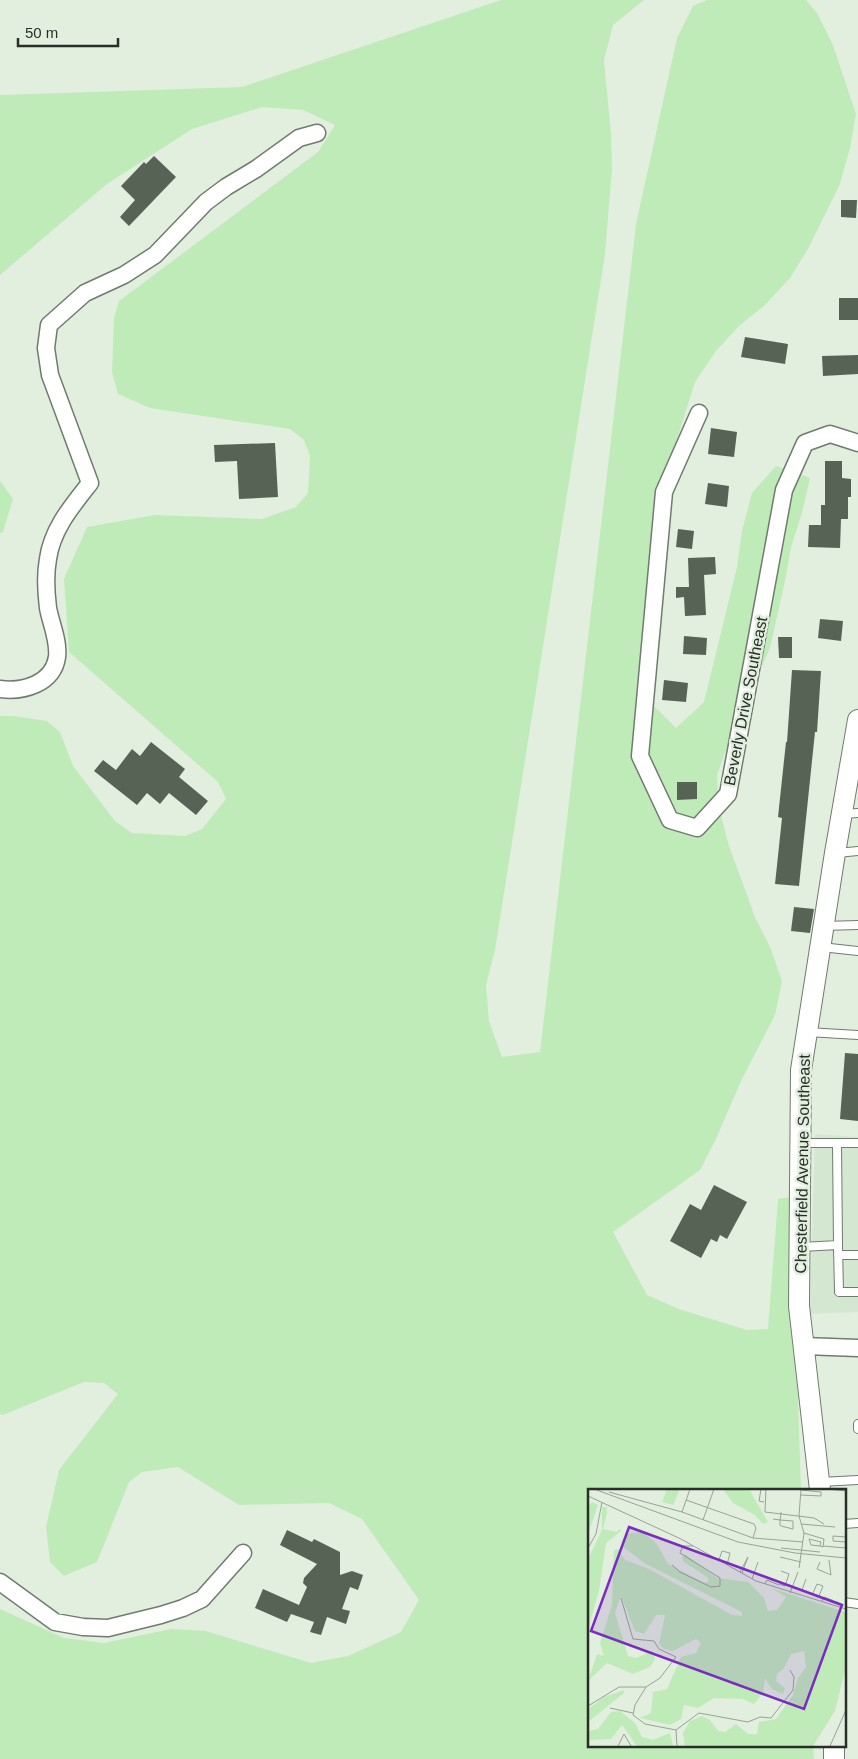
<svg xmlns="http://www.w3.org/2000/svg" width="858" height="1759" viewBox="0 0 858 1759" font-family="Helvetica,sans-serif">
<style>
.built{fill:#d4e7d1}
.green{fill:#bfebb8}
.building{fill:#576355}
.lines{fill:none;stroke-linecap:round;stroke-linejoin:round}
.service-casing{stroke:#6f7c6d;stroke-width:10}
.minor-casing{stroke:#6f7c6d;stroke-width:19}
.tertiary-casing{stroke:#6f7c6d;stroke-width:22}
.service{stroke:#fff;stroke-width:8}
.minor{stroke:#fff;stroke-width:16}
.tertiary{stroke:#fff;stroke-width:20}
.labels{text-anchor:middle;stroke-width:5;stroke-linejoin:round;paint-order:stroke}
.street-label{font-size:16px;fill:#292e28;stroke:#e2efdf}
.inset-road{fill:none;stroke:#98a296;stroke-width:1}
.view{fill:#7b2cbf;fill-opacity:0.15;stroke:#7b2cbf;stroke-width:2.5}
.inset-edge{fill:none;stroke:#292e28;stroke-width:2.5}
</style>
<rect width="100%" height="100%" fill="#e2efdf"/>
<path class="built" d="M815 1134 858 1137V1312L810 1314Z"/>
<path class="green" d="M501 0H644L613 25 604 60 611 134 612 169 605 254 495 950 486 985 489 1021 502 1057 540 1052 636 224 677 38 693 6 707 0H806L817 13 833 45 856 114 850 148 840 184 808 249 790 278 765 305 739 326 716 351 695 382 673 452 651 703 676 728 704 702 737 567 742 531 752 493 776 466 810 478 802 513 791 547 785 581 770 648 729 741 717 775 719 808 729 846 755 917 771 949 782 981 775 1015 742 1079 715 1141 700 1170 613 1232 647 1295 679 1309 747 1330 768 1329 778 1199 791 1197 801 1490H589V1745H813L814 1759H0V1609L64 1638 104 1643 171 1629 206 1631 311 1663 348 1656 401 1632 419 1600 362 1519 329 1503 239 1505 178 1467 142 1472 129 1482 97 1562 64 1576 50 1562 46 1527 59 1470 118 1394 104 1383 84 1382 3 1415 0 1414V716H14L47 721 60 732 73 766 115 821 132 833 185 836 202 829 226 799 218 782 69 652 64 579 87 527 155 515 262 519 296 507 308 493 310 456 304 440 290 429 150 408 118 394 112 372 114 318 119 301 318 152 335 125 303 110 262 107 192 129 107 184 0 275V95L242 87Z
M0 481 13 499 3 532 0 533Z"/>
<path class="building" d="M154 156 176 177 129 226 120 217 135 200 121 186 144 162 146 164Z
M841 200H857L856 218 841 217Z
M839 298H858V320H839Z
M745 337 788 344 785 364 741 357Z
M858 355V374L823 376 822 356Z
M711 428 737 432 734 457 708 454Z
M275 443 278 497 239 499 237 461 215 462 214 445Z
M825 461H842V478L851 479V497H848V519H841L840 548 808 547 809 525H821V505H825Z
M708 483 729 486 727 507 705 504Z
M678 529 694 531 692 549 676 547Z
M715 557 716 574 704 575 706 615 685 616 684 597 676 598V587H689L688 558Z
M820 619 843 621 841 641 818 638Z
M684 636 707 638 706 655 683 654Z
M778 637H792V658H779Z
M792 670 821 671 817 732H815L799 886 775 884 782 818 778 817 786 742H787Z
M664 680 688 683 686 702 662 700Z
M151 742 185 769 179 777 208 801 196 815 169 793 160 804 147 793 137 805 94 771 103 760 116 770 132 749 140 756Z
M677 782H697V799L677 800Z
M794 907 814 909 810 933 791 931Z
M845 1053 858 1054V1121L840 1119Z
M714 1185 747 1202 727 1239 720 1235 717 1242 711 1239 701 1258 670 1241 690 1204 701 1210Z
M287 1530 312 1542 314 1539 340 1552V1575L352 1571 363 1575 358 1590 350 1587 342 1609 350 1611 346 1624 327 1617 321 1635 310 1632 314 1622 291 1614 287 1622 255 1608 263 1589 299 1605 307 1587 303 1583 304 1578 317 1564 280 1545Z"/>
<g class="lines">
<defs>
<path id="service" d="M843 814 858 813
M837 853 858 851
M824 926 858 925
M821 947 858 951
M807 1032 858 1035
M837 1143H858
M838 1245 839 1292H858
M801 1247 838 1245 837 1143H802
M838 1255H858
M858 1424V1429
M820 1482 858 1480
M844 1524 858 1523
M844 1602 858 1604"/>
<path id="minor" d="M699 413 664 492 640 756 670 820 697 828 728 794 784 490 805 443 830 434 858 443
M0 689C23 692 53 684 57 657 59 641 51 624 48 608 46 592 45 575 48 559 52 529 72 506 90 483L50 375 46 348 49 325 85 293 124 275 155 255 206 202 226 187 256 169 299 138 317 133
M804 1346 858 1348
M0 1582 55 1622 83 1627 108 1628 161 1615 183 1608 202 1599 243 1553"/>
<path id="tertiary" d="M820 1490 799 1306 801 1070 835 853 858 720
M834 1759V1745"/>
</defs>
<use href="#service" class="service-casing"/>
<use href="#minor" class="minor-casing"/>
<use href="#tertiary" class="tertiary-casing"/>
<use href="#service" class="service"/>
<use href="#minor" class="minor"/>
<use href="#tertiary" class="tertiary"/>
</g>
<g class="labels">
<g class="street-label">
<text transform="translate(745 701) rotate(-79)" y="6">Beverly Drive Southeast</text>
<text transform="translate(802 1164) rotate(-89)" y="6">Chesterfield Avenue Southeast</text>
</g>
</g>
<g transform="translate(588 1489)">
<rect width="258" height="258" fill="#e2efdf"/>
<path d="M79 0H92L85 16 74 13ZM135 0H161L180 33 175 35 167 26 145 14ZM4 13 10 16 0 45V18ZM14 18H19V24L15 40 28 43 32 40 33 42 18 54 11 102 0 140V70L14 41ZM55 43 69 55 80 75 117 94 121 92 119 88 96 73 94 69 97 65 129 89 160 93 176 109 180 122 189 121 198 108 183 99 257 123V181L247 222 225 257H97L95 244 102 232 114 227 122 231 130 242 137 243 148 235 160 245H169L171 233 188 230 205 206 210 189 218 178 216 162 203 165 196 179 189 185 188 192 197 199 195 205 184 200 177 189 175 204 166 215 155 210 126 209 110 219 96 216 93 230 82 236 52 229 63 224 65 203 79 200 93 168 108 164 113 154 108 150 85 162 76 160 71 155 77 126H68L56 145 47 142 33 107 27 124 40 167 48 169 64 162 67 170 62 178 45 185 19 174 0 192 9 165 16 167 12 154 24 116 26 61 30 60 37 71 61 80 144 126 154 127V123L58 75 35 58 37 45ZM36 201V204L0 233V220L16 208ZM32 222 47 234 54 248 65 251 82 244 85 257H49L34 236 23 250 0 251V242L10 240 23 223Z" fill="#bfebb8"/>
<path class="inset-road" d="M6 0 150 53 207 64 258 69M173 0 171 12 176 13M178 0 177 23 226 29 236 35M239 0 258 2M21 3 94 23 165 49 215 53M213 6 233 7V3L213 1M0 7 93 50 168 92 258 120M98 11 166 35 168 39 165 49M94 23 102 0M185 30 192 31 205 32V40L193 37 192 36V31L193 25V23M115 31 126 0M213 35 247 38M216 44 236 50 235 58 232 57 223 56 221 50 233 53 232 57M258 48 245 47V52L258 53M235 57 258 59M0 59 8 45 14 13M193 59 232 63M192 68 213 73M131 71 134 62 142 64 139 76M232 73 229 80 243 86 241 71M84 76 92 83 123 98 132 97V89L92 64 95 57H105M211 79 216 44 211 27 213 0M152 83 160 68 154 84M164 90 170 73M218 90 214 101 231 107 235 97 229 95 225 104M177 95 179 91 191 96M191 95 197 97 201 85 193 82M202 104 210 83M33 109 45 150 66 152 71 160 88 168 72 189 58 198 47 216 45 226 57 235 88 241 111 224 160 233 172 228 183 229 205 201 206 188 202 181M234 112 236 108 254 115M0 217 31 198H58M22 219 45 224M88 241 89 257M30 257 36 245 43 257M242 257 258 221"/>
<path class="view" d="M41 38 254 116 216 220 3 142Z"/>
<rect width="258" height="258" class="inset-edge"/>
</g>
<path d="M18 38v8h100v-8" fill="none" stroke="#292e28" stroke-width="2.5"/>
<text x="25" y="38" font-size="15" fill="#292e28" stroke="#e2efdf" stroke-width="4" paint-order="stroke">50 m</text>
</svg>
